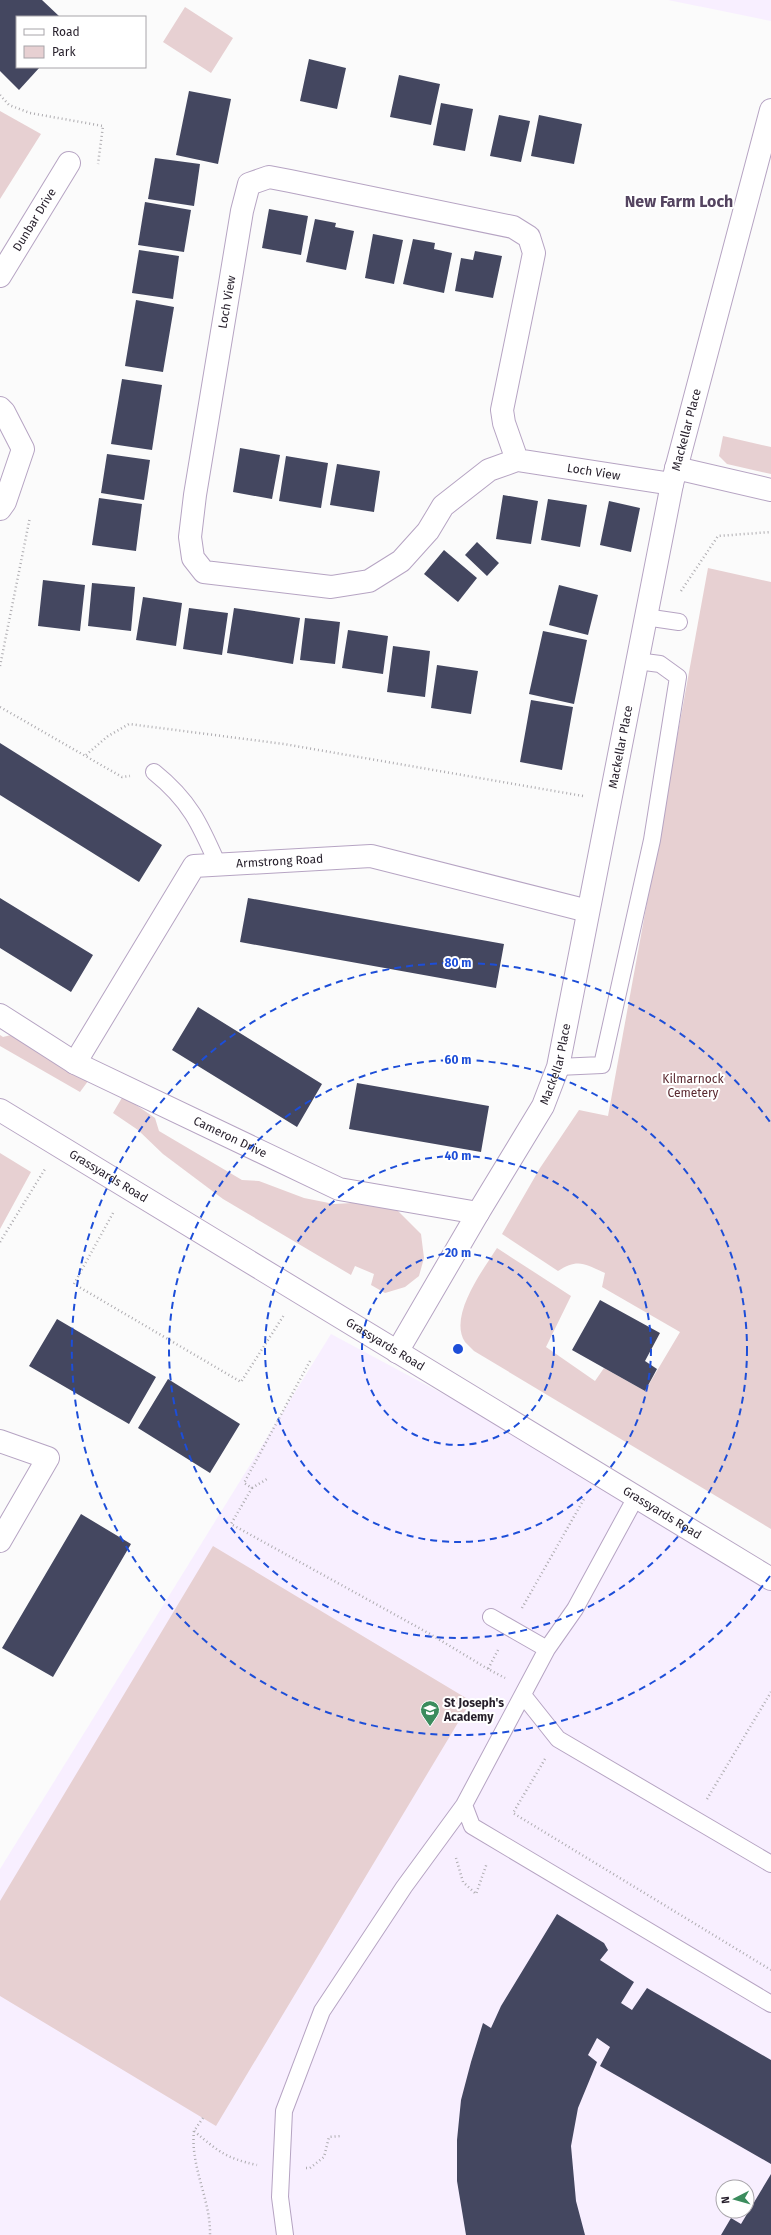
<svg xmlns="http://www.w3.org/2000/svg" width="771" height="2235" viewBox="0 0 771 2235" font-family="'Fira Sans',sans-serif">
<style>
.built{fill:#f8efff;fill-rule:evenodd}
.green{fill:#e7d0d2}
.building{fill:#444760}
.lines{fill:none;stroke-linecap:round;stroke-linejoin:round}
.lane-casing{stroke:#b6a4c3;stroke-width:18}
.street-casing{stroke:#b6a4c3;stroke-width:24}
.secondary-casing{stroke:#b6a4c3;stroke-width:24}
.path{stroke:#aeacb0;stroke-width:2.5;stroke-dasharray:1 3;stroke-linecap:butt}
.lane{stroke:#fff;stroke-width:16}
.street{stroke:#fff;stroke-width:22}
.secondary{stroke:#fff;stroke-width:22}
.ring{fill:none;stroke:#1d4ed8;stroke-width:2;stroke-dasharray:7 5}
.labels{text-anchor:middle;stroke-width:4;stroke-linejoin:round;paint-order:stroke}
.street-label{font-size:12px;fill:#251e2a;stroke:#fff}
.park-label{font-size:12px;fill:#5a2930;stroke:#fff}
.poi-label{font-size:12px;font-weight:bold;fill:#251e2a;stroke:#fff;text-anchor:start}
.district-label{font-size:16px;font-weight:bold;fill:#544460;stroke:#fff}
.centre{fill:#1d4ed8;stroke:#fff;stroke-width:2}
.ring-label{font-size:12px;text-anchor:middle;font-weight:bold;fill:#1d4ed8;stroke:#fff;stroke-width:4;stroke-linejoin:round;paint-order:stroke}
</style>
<rect width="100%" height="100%" fill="#fbfbfb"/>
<path class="built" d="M668 0H771V21Z
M331 1334 636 1497 771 1584V2235H0V1869ZM723 2187H747V2211H723Z"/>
<path class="green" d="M185 7 233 38 211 73 163 42Z
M0 111 41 134 0 199Z
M723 436 771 447V474L727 464 719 456Z
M708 568 771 582V1529L474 1351C471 1348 468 1345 465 1342 448 1316 483 1270 497 1248L571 1296 546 1347 595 1381 604 1368 645 1391 680 1332 602 1287 605 1273C585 1264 578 1258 558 1271L502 1234 540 1168 579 1110 608 1116Z
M15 1034 91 1077 80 1092 0 1046V1035L3 1037Z
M123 1096 155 1118 159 1131 242 1180 259 1181 304 1198 334 1204 370 1202 395 1208 421 1234 424 1258 419 1276 405 1287 385 1293 371 1285 374 1274 355 1266 351 1275 223 1199 163 1154 138 1130 113 1113Z
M0 1153 31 1172 0 1229Z
M213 1546 471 1701 216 2126 0 1996V1901Z"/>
<path class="building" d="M0 0H42L60 17H17V67H40L19 90 0 71Z
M309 59 346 68 337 109 300 101Z
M399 75 440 84 431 125 390 117Z
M189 91 231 99 218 164 176 155Z
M441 103 473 109 465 151 433 145Z
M499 115 530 121 521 162 490 156Z
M539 115 582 124 574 164 531 156Z
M155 158 200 164 194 206 148 199Z
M145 202 191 210 184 252 138 245Z
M269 209 308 216 301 255 262 248Z
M315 219 336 223 335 227 354 231 346 270 306 262Z
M373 234 403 240 394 284 365 278Z
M413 239 435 243 434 249 452 253 444 293 403 284Z
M139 250 179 256 173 299 132 293Z
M475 251 502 256 493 298 455 291 461 258 473 260Z
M136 300 174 307 163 372 125 366Z
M122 379 162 385 152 450 111 444Z
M240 448 280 455 272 499 233 492Z
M107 454 150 460 144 500 101 493Z
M286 456 328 463 321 508 279 501Z
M337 464 380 471 374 512 330 505Z
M503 495 538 501 531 544 496 539Z
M99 498 142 504 136 551 92 545Z
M548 499 587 505 580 547 541 540Z
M609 501 640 508 631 552 600 545Z
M477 542 499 563 487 576 465 555Z
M444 550 477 578 458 602 424 574Z
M43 580 85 585 80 631 38 626Z
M92 583 135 587 131 631 88 626Z
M559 585 598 595 588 635 549 625Z
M143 597 182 603 176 646 136 640Z
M189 608 228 613 222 655 183 649Z
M234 608 300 618 293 664 227 653Z
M305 618 340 622 335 664 300 660Z
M348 630 388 636 383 674 342 668Z
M543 631 587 640 574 704 529 694Z
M393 646 430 651 425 697 387 692Z
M437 665 478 671 471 714 431 708Z
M531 700 573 707 562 770 520 762Z
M0 743 162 845 139 882 0 795Z
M0 898 93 955 71 992 0 948Z
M248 898 504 944 496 988 240 942Z
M198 1007 322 1084 297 1127 172 1050Z
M357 1083 489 1106 481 1152 349 1129Z
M600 1300 660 1333 645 1361 657 1369 645 1391 572 1350Z
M57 1319 156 1377 129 1424 29 1366Z
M168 1379 240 1424 210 1473 138 1428Z
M81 1514 131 1544 53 1677 2 1648Z
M557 1914 604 1943 608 1950 600 1960 634 1982 621 2003 632 2010 647 1988 771 2060V2164L600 2066 610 2047 597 2038 588 2055 597 2062 578 2108 571 2146 576 2201 585 2235H466L457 2181V2140L461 2100 471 2062 483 2023 491 2028 501 2006Z
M771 2174V2235H721L731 2218 741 2224Z"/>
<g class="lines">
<defs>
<path id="lane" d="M645 617 679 622
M154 772C190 801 200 824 218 865
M558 1067 602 1065 652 840 678 677 660 664 637 661
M636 1497 575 1609 547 1649 464 1805 472 1826 771 2004
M491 1617 547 1649
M523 1695 558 1739 771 1864
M285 2235 280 2197 284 2111 322 2011 404 1887 464 1805"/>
<g id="street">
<path id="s1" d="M0 276 69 163"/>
<path d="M0 408 4 412 23 449 5 502 0 509"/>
<path id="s2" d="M517 460 504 423 502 410 534 253 529 237 513 227 290 181 269 177 249 184 242 211 195 495 190 537 193 558 204 572 331 587 369 581 401 561 428 531 443 506 489 470 517 460 672 484"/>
<path d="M676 468 771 490"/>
<path id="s3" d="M0 1015 75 1063 339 1189 478 1213"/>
<path id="s4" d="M75 1063 194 866 371 856 588 911"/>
<path id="s5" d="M397 1352 478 1213 543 1106 558 1067 672 484 771 110"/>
<path d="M0 1441 48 1458 0 1541"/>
</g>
<g id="secondary">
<path id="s6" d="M0 1110 771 1579"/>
</g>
</defs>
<use href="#lane" class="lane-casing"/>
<use href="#street" class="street-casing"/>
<use href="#secondary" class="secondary-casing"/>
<path class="path" d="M0 95 9 105 30 113 103 126 98 164
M681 591 718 536 771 532
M0 666 30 517
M0 707 122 777 130 776
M86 755 108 736 129 724 284 744 583 796
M113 1213 74 1284 241 1382 284 1315
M0 1242 45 1169
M310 1361 244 1483 252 1488 231 1524 430 1634 488 1669
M252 1488 267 1479
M522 1608 584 1499
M498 1650 488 1669 505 1678
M545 1759 513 1813 771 1970
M707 1799 771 1692
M456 1858 463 1882 476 1894 487 1863
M203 2118 194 2131C218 2151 225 2158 257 2165
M194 2131C190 2167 211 2200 210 2235
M306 2168H310L324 2157 329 2137 341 2136"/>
<use href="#lane" class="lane"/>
<use href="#street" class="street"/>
<use href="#secondary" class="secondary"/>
</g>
<g class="ring">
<circle cx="458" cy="1349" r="96"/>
<circle cx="458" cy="1349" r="193"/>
<circle cx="458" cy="1349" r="289"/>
<path d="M770 1576A386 386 0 1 1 770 1122"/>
</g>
<defs>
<symbol id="school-pin" viewBox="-11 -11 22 30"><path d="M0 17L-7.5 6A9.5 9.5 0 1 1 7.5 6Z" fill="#3b8c5d" stroke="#fff"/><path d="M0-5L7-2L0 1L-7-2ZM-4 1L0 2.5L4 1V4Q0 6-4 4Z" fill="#fff"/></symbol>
</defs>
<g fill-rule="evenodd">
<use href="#school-pin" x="419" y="1699" width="22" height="30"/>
</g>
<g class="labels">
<g class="street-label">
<text dy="4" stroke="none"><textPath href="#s1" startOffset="66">Dunbar Drive</textPath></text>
<text transform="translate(227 302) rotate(-80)" y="4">Loch View</text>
<text dy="4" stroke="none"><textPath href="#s5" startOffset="978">Mackellar Place</textPath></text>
<text dy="4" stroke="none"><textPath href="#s2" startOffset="1355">Loch View</textPath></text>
<text dy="4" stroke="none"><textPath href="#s5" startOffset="654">Mackellar Place</textPath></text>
<text dy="4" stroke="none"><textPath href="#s4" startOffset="316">Armstrong Road</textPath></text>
<text dy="4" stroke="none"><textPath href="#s5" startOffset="330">Mackellar Place</textPath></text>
<text dy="4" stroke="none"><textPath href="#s3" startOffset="261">Cameron Drive</textPath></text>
<text dy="4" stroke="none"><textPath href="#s6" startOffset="127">Grassyards Road</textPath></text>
<text dy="4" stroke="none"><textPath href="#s6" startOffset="451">Grassyards Road</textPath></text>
<text dy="4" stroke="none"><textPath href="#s6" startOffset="775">Grassyards Road</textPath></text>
</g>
<g class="park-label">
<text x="693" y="1083">Kilmarnock<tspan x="693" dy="14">Cemetery</tspan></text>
</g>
<g class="poi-label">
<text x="444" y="1707">St Joseph's<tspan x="444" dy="14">Academy</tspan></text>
</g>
<g class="district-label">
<text x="679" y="207">New Farm Loch</text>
</g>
</g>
<circle cx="458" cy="1349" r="6" class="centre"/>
<g class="ring-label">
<text x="458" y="967">80 m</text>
<text x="458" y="1064">60 m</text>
<text x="458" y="1160">40 m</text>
<text x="458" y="1257">20 m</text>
</g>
<rect x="16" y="16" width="130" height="52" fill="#ffffff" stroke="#a8a5aa"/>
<rect x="24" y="29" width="20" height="6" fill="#ffffff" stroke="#a8a5aa"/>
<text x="52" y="36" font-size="12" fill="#251e2a">Road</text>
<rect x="24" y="46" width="20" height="12" fill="#e7d0d2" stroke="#a8a5aa"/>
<text x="52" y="56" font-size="12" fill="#251e2a">Park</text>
<g transform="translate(735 2199) rotate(264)"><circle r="19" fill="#ffffff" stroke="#a8a5aa"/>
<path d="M0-3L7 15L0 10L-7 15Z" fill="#3b8c5d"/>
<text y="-6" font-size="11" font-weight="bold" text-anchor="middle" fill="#251e2a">N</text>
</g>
</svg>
